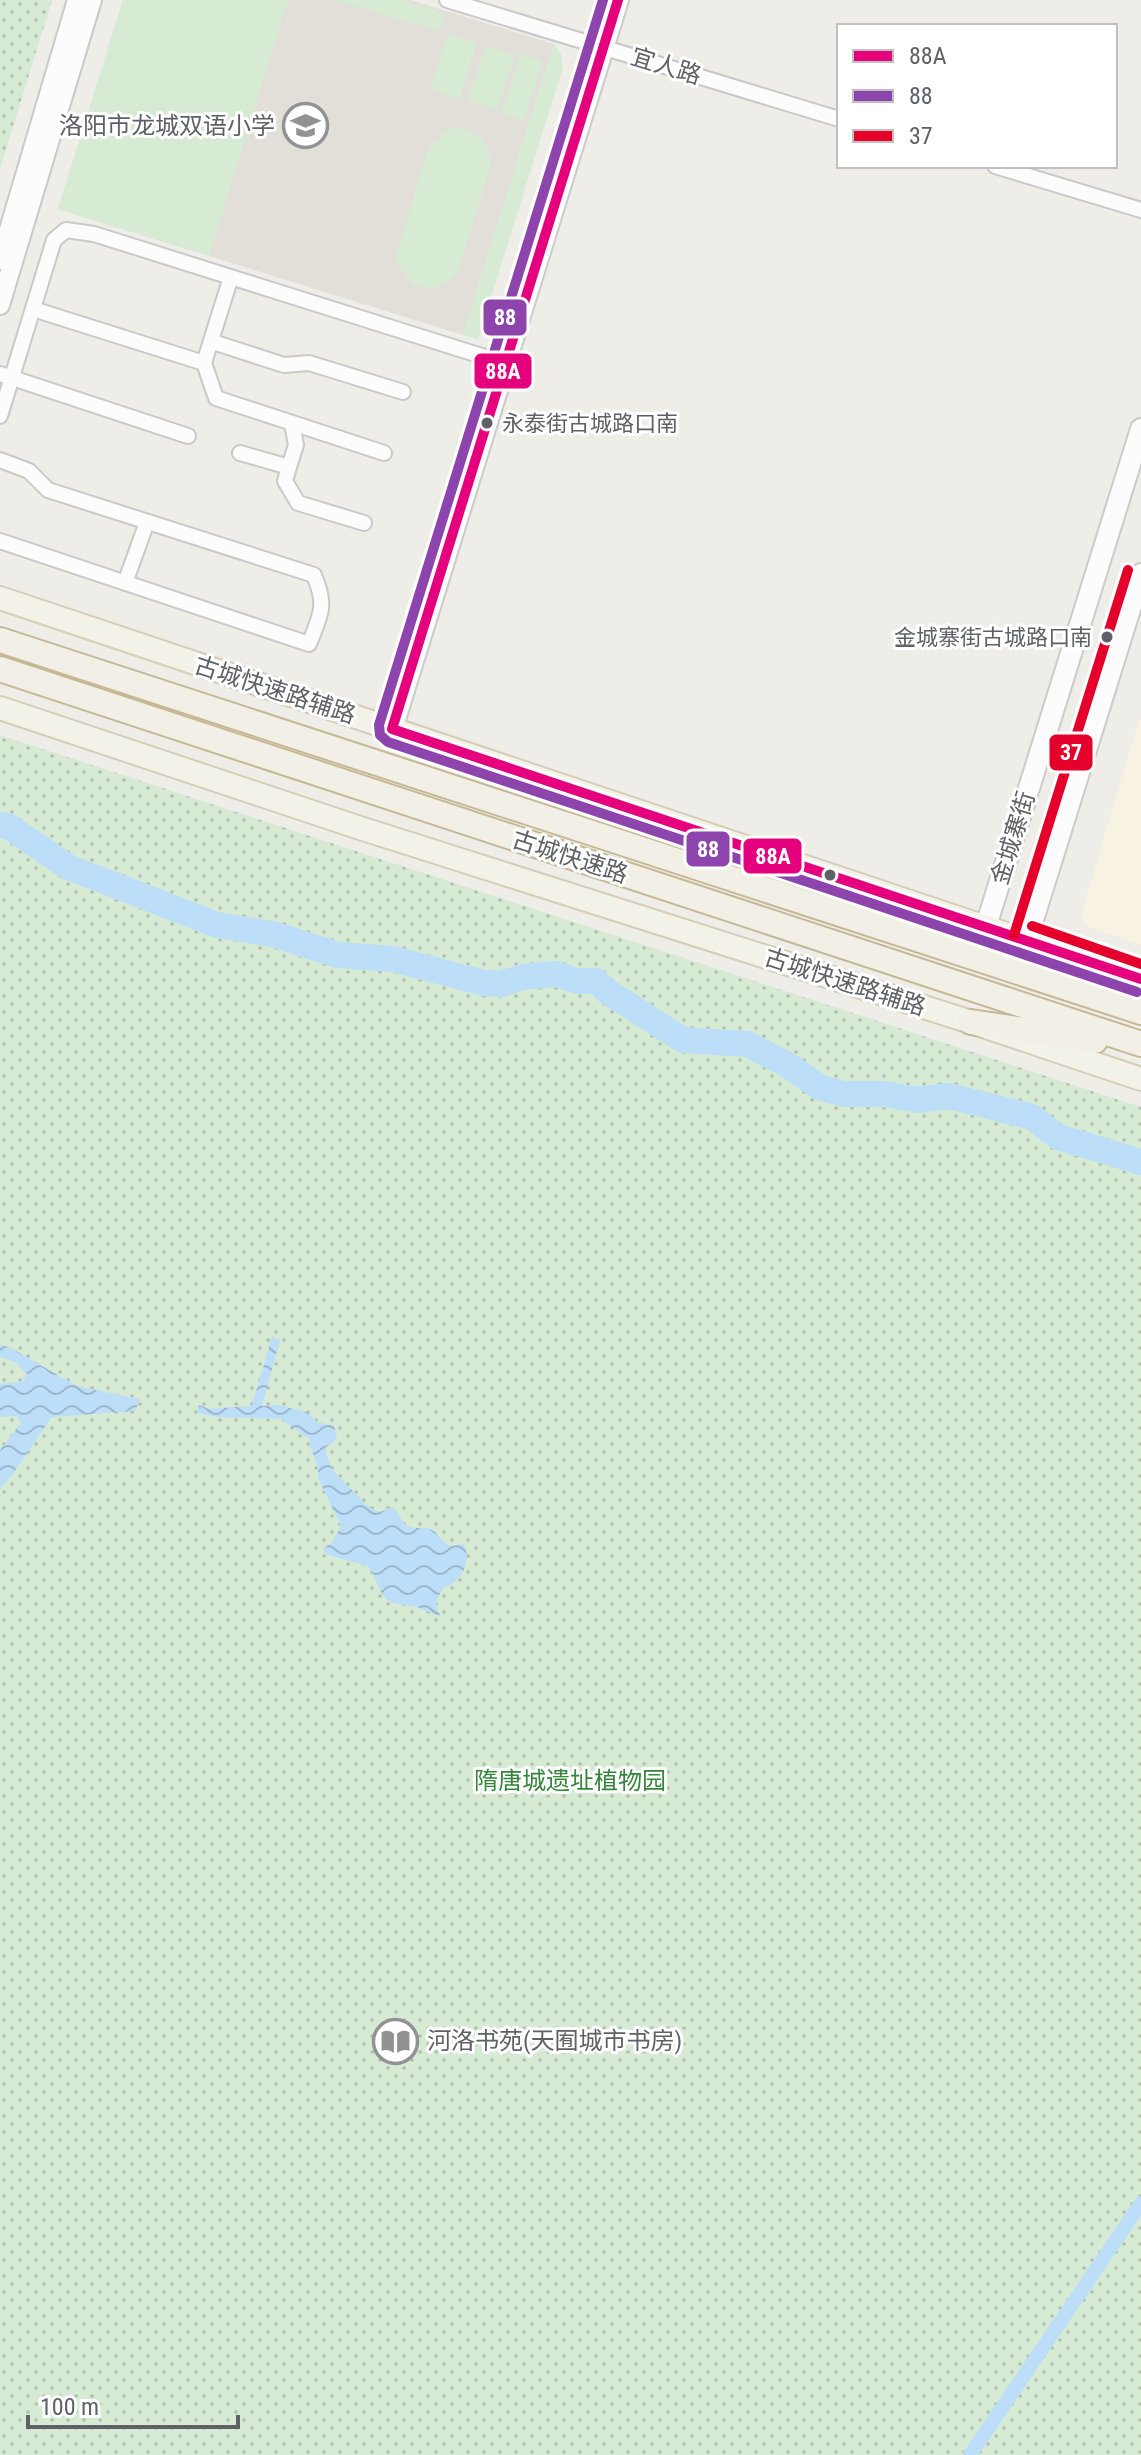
<svg xmlns="http://www.w3.org/2000/svg" width="1141" height="2455" viewBox="0 0 1141 2455" font-family="'Roboto Condensed','Noto Sans SC',sans-serif">
<style>
.commercial{fill:#f7f2e2}
.education{fill:#e1dfd8}
.grass{fill:#d6ead4}
.park{fill:url(#park-dots)}
.water{fill:url(#water-waves)}
.lines{fill:none;stroke-linecap:round;stroke-linejoin:round}
.canal{stroke:#bcdef8;stroke-width:14}
.river{stroke:#bcdef8;stroke-width:26}
.minor-casing{stroke:#c9c9c9;stroke-width:18}
.tertiary-casing{stroke:#c9c9c9;stroke-width:22}
.secondary-casing{stroke:#cacbca;stroke-width:24}
.primary-casing{stroke:#d6cdb6;stroke-width:26}
.trunk-casing{stroke:#c6b894;stroke-width:28}
.minor{stroke:#fcfcfc;stroke-width:14}
.tertiary{stroke:#fcfcfc;stroke-width:18}
.secondary{stroke:#fcfcfc;stroke-width:20}
.primary{stroke:#f3f2e9;stroke-width:22}
.trunk{stroke:#f2efe6;stroke-width:24}
.bus-1-casing{stroke:#fff;stroke-width:16}
.bus-2-casing{stroke:#fff;stroke-width:16}
.bus-3-casing{stroke:#fff;stroke-width:16}
.bus-1{stroke:#e5007d;stroke-width:10}
.bus-2{stroke:#8e44ad;stroke-width:10}
.bus-3{stroke:#e4002b;stroke-width:10}
.bus-dot{fill:#5e6166;stroke:#fff;stroke-width:3}
.labels{text-anchor:middle;stroke-width:6;stroke-linejoin:round;paint-order:stroke}
.bus-label{font-size:22px;fill:#5e6166;stroke:#fff;text-anchor:start}
.street-label{font-size:24px;fill:#5e6166;stroke:#fff}
.poi-label{font-size:24px;fill:#5e6166;stroke:#fff;text-anchor:end}
.park-label{font-size:24px;fill:#35863a;stroke:#fff}
.line-badge{stroke:#fff;stroke-width:3}
.badge-label{font-size:22px;text-anchor:middle;font-weight:bold;fill:#fff}
</style>
<defs>
<pattern id="park-dots" width="8" height="8" patternUnits="userSpaceOnUse" patternTransform="scale(2)"><rect width="8" height="8" fill="#d6ead4"/><path d="M2 2h.1M6 6h.1" fill="none" stroke="#b1c1b0" stroke-width="1.8" stroke-linecap="round"/></pattern>
<pattern id="water-waves" width="16" height="10" patternUnits="userSpaceOnUse" patternTransform="scale(2)"><rect width="16" height="10" fill="#bcdef8"/><path d="M0 5q4-4 8 0t8 0" fill="none" stroke="#9cb7cd"/></pattern>
</defs>
<rect width="100%" height="100%" fill="#eeede8"/>
<path class="commercial" d="M1139 720H1141V945L1092 929 1085 924 1083 917V909Z"/>
<path class="education" d="M123 0H410L554 44 463 335 58 209Z"/>
<path class="grass" d="M123 0H288L209 256 58 209Z
M335 0H401L445 13 439 31Z
M448 34 477 44 460 99 430 89Z
M554 44 561 54 563 67 478 339 463 335Z
M486 46 515 55 497 110 468 100Z
M521 54 543 61 524 120 502 113Z
M463 128C482 136 489 145 491 165L457 274C431 299 405 288 396 256L428 149 448 129Z"/>
<path class="park" d="M0 0H52L0 169Z
M0 735 1141 1107V2455H0Z"/>
<path class="water" d="M272 1336 280 1340 262 1406 278 1405 307 1412 317 1422 334 1426 337 1439 326 1447C326 1467 341 1479 354 1492 363 1501 367 1508 380 1512L392 1507C400 1512 400 1521 407 1526 415 1530 424 1526 432 1530 440 1534 442 1544 451 1546 454 1546 461 1544 464 1544 472 1562 462 1582 443 1588 437 1599 433 1605 441 1616 431 1614 425 1610 417 1607 408 1604 394 1606 386 1599 377 1590 377 1575 367 1566L325 1554 324 1548 332 1543 341 1526 318 1478C320 1464 310 1453 309 1439L281 1419 217 1417 197 1413 199 1405 209 1409 252 1406Z
M0 1345 9 1347 77 1386 140 1399 135 1411 52 1417 12 1475 0 1489V1450L21 1423 16 1416 0 1417V1384L23 1381 27 1374 15 1362 0 1357Z"/>
<g class="lines">
<path class="canal" d="M970 2455 1141 2203"/>
<path class="river" d="M0 825 8 826 68 867 217 925 272 934 338 955 393 959 484 983 501 984 523 977 556 974 577 981H596L608 992 683 1040 747 1044 786 1064 821 1088 845 1094H883L918 1100 949 1096 1032 1117 1058 1137 1141 1162"/>
<defs>
<path id="minor" d="M447 0 839 119
M995 166 1141 210
M33 309 204 363 216 398 384 453
M213 342 284 365 309 363 403 392
M204 363 231 277
M0 374 188 436
M0 416 54 240 66 230 94 234 504 363
M240 453 289 467 285 481 298 503 364 523
M0 460 29 471 48 490 314 575C327 606 321 614 309 644L0 541
M289 467 296 445 292 423
M125 583 147 522"/>
<path id="tertiary" d="M0 260 77 0
M0 305 92 0"/>
<path id="secondary" d="M392 729 618 0
M986 926 1141 429
M1027 939 1141 574"/>
<path id="primary" d="M0 598 1141 979
M0 708 360 828 971 1022 1141 1079"/>
<path id="trunk" d="M0 640 1141 1012
M0 669 1141 1044
M971 1022 1095 1041"/>
</defs>
<use href="#minor" class="minor-casing"/>
<use href="#tertiary" class="tertiary-casing"/>
<use href="#secondary" class="secondary-casing"/>
<use href="#primary" class="primary-casing"/>
<use href="#trunk" class="trunk-casing"/>
<use href="#minor" class="minor"/>
<use href="#tertiary" class="tertiary"/>
<use href="#secondary" class="secondary"/>
<use href="#primary" class="primary"/>
<use href="#trunk" class="trunk"/>
<defs>
<path id="bus-1" d="M618 0 392 729 1141 979"/>
<path id="bus-2" d="M603 0 379 725 380 735 388 742 1137 992"/>
<path id="bus-3" d="M1032 926 1141 964
M1014 935 1128 570"/>
</defs>
<use href="#bus-1" class="bus-1-casing"/>
<use href="#bus-2" class="bus-2-casing"/>
<use href="#bus-3" class="bus-3-casing"/>
<use href="#bus-1" class="bus-1"/>
<use href="#bus-2" class="bus-2"/>
<use href="#bus-3" class="bus-3"/>
</g>
<defs>
<symbol id="school-ring" viewBox="-11 -11 22 22"><circle r="9.5" fill="#fff" stroke="#909294" stroke-width="1.5"/><path d="M0-5L7-2L0 1L-7-2ZM-4 1L0 2.5L4 1V4Q0 6-4 4Z" fill="#909294"/></symbol>
<symbol id="library-ring" viewBox="-11 -11 22 22"><circle r="9.5" fill="#fff" stroke="#909294" stroke-width="1.5"/><path d="M-6-4Q-3-5.5-.7-3.5V5Q-3 3-6 4ZM6-4Q3-5.5 .7-3.5V5Q3 3 6 4Z" fill="#909294"/></symbol>
</defs>
<g fill-rule="evenodd">
<use href="#school-ring" x="280" y="100" width="51" height="51"/>
<use href="#library-ring" x="370" y="2016" width="51" height="51"/>
</g>
<g class="bus-dot">
<circle cx="487" cy="423" r="7"/>
<circle cx="1107" cy="637" r="7"/>
<circle cx="830" cy="875" r="7"/>
</g>
<g class="labels">
<g class="bus-label">
<text x="502" y="431">永泰街古城路口南</text>
<text x="1092" y="645" text-anchor="end">金城寨街古城路口南</text>
</g>
<g class="street-label">
<text transform="translate(666 66) rotate(17)" y="8">宜人路</text>
<text transform="translate(275 690) rotate(18)" y="8">古城快速路辅路</text>
<text transform="translate(1013 838) rotate(-73)" y="8">金城寨街</text>
<text transform="translate(570 857) rotate(18)" y="8">古城快速路</text>
<text transform="translate(845 982) rotate(18)" y="8">古城快速路辅路</text>
</g>
<g class="poi-label">
<text x="275" y="134">洛阳市龙城双语小学</text>
<text x="427" y="2049" text-anchor="start">河洛书苑(天囿城市书房)</text>
</g>
<g class="park-label">
<text x="570" y="1789">隋唐城遗址植物园</text>
</g>
</g>
<g class="line-badge">
<rect x="482" y="298" width="46" height="39" rx="8" fill="#8e44ad"/>
<rect x="473" y="352" width="60" height="38" rx="8" fill="#e5007d"/>
<rect x="1048" y="733" width="46" height="39" rx="8" fill="#e4002b"/>
<rect x="685" y="830" width="46" height="38" rx="8" fill="#8e44ad"/>
<rect x="742" y="837" width="61" height="38" rx="8" fill="#e5007d"/>
</g>
<g class="badge-label">
<text x="505" y="325">88</text>
<text x="503" y="379">88A</text>
<text x="1071" y="760">37</text>
<text x="708" y="857">88</text>
<text x="773" y="864">88A</text>
</g>
<rect x="837" y="24" width="280" height="144" fill="#ffffff" stroke="#bfc0c2" stroke-width="2"/>
<rect x="853" y="50" width="40" height="12" fill="#e5007d" stroke="#bfc0c2" stroke-width="2"/>
<text x="909" y="64" font-size="24" fill="#5e6166">88A</text>
<rect x="853" y="90" width="40" height="12" fill="#8e44ad" stroke="#bfc0c2" stroke-width="2"/>
<text x="909" y="104" font-size="24" fill="#5e6166">88</text>
<rect x="853" y="130" width="40" height="12" fill="#e4002b" stroke="#bfc0c2" stroke-width="2"/>
<text x="909" y="144" font-size="24" fill="#5e6166">37</text>
<path d="M28 2415v12h210v-12" fill="none" stroke="#5e6166" stroke-width="4"/>
<text x="40" y="2415" font-size="24" fill="#5e6166" stroke="#ffffff" stroke-width="6" paint-order="stroke">100 m</text>
</svg>
